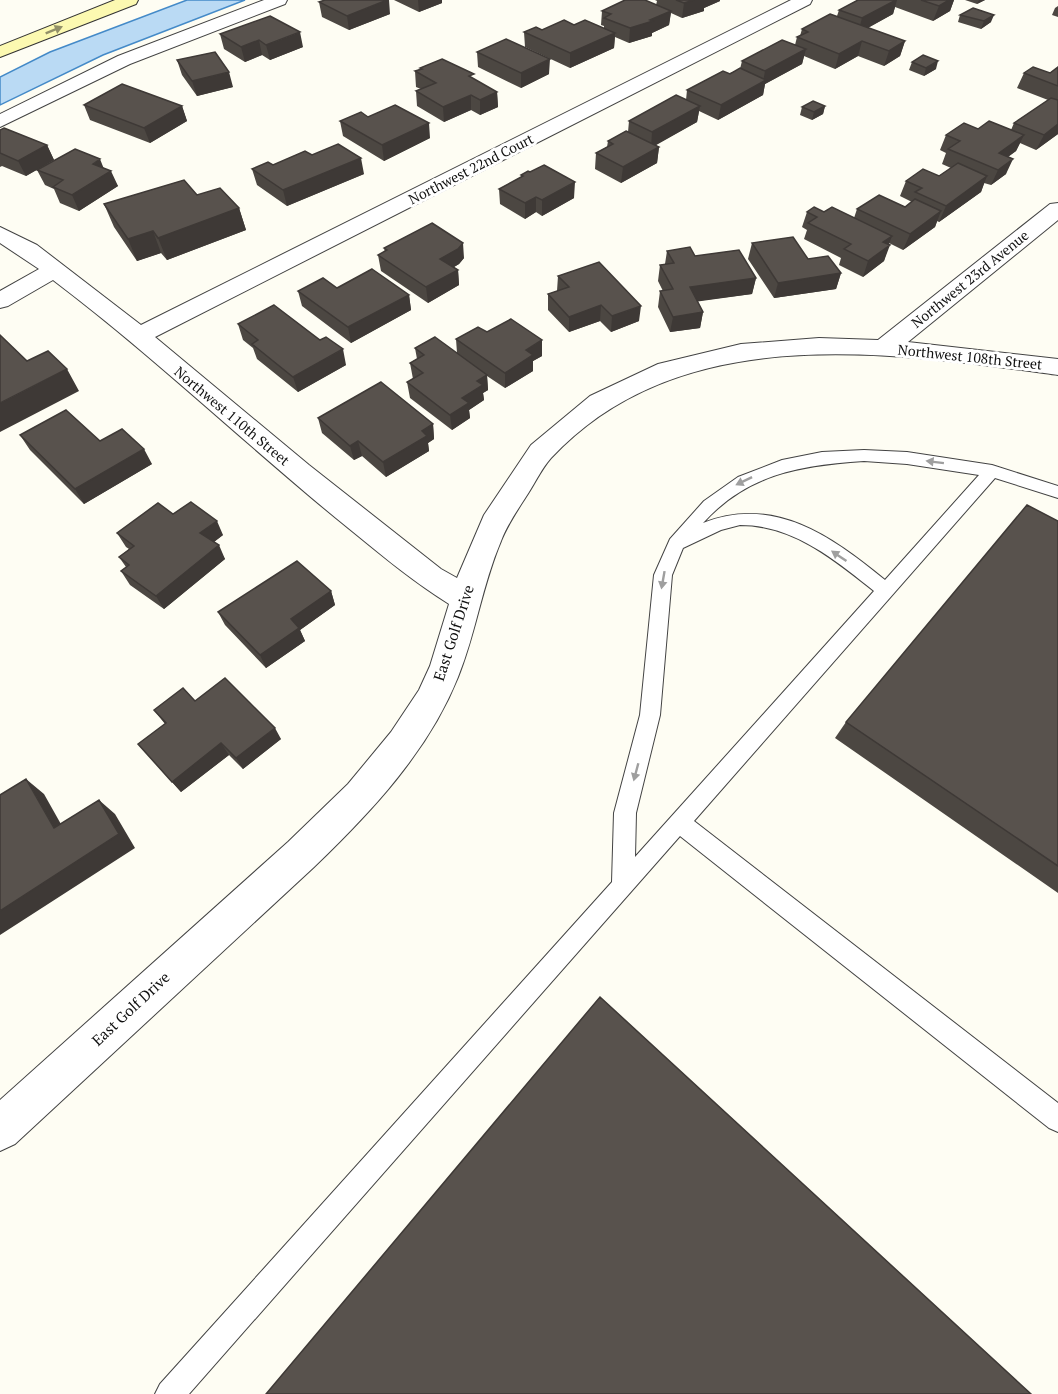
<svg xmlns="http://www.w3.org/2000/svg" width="1058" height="1394" viewBox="0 0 1058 1394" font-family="'PT Serif',serif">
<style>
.water{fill:#badaf4;stroke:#448ac8;stroke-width:1.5}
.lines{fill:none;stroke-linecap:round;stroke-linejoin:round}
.service-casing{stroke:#434343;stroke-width:2}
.minor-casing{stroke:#434343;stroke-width:2}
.secondary-casing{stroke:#323232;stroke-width:2}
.service{fill:#fff;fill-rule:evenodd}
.minor{fill:#fff;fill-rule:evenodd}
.secondary{fill:#fcf9b1;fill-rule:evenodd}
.wall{fill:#4c4742}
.shaded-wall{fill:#3e3936}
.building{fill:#58524d;stroke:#3e3936;stroke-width:1.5}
.oneway{fill:#929069}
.oneway2{fill:#9f9f9f}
.labels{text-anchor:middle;stroke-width:6;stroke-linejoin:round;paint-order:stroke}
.far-street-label{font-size:14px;fill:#101010;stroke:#fff}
.street-label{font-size:15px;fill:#101010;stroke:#fff}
</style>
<rect width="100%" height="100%" fill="#fefdf3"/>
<path class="water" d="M187 0H245L103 55 0 105V77L50 52Z"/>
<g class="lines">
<defs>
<path id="service" d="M864 450 907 452 992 465 1058 486V498L995 478 694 821 1058 1103V1132L1049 1128 680 836 189 1394H155L160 1384 612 882 614 813 640 715 654 575 670 539 704 501 738 477 782 460 822 452ZM864 461 907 464 979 475 885 580C831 536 774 495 703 523 747 474 801 465 864 461ZM740 525C793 525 834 559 874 591L635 857 636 813 660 715 672 575 683 548 721 530Z"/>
<path id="minor" d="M264 0H287L285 4 130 64 0 127V114L118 56Z
M791 0H812L810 4 155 337 309 465 441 569 457 578 484 515 531 445 590 396 658 364 741 344 819 338 878 340 1050 204 1058 203V220L908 342 1058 359V375C889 352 681 319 551 458 542 468 536 481 529 492 519 508 508 523 501 541 482 585 476 633 458 677 428 752 371 812 314 867L15 1144 0 1151V1100L288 842 348 784 391 732 419 690 430 666 449 604C409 579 373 548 336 518 241 440 151 354 53 280L8 306 0 308V291L39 269 0 243V227L37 245 141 325Z"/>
<path id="secondary" d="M115 0H138L136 4 0 57V46Z"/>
</defs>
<use href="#service" class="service-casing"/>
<use href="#minor" class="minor-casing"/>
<use href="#secondary" class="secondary-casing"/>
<use href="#service" class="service"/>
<use href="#minor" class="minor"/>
<use href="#secondary" class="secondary"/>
</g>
<path class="wall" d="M394 0H442V3L419 12Z
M655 0H720V1L704 8V11L682 18 671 13 669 25 652 33V36L629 43 615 37 614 48 570 68 525 47 524 32 574 25 604 28V26L601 25 602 11 656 5 657 1Z
M858 0H954L950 11 933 21 895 7 893 14 868 28 905 41 900 56 884 66 858 56 835 69 804 56 802 64 765 84 763 95 718 120 699 111 697 122 655 145 659 147 657 163 621 183 595 169 596 153 607 147 608 141 628 132 629 121 686 100 687 90 740 69 742 61 795 45 797 37 800 36 802 29 837 16 839 10Z
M965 0H985L977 4Z
M319 2 390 14 349 30 322 17Z
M1058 6V17L1052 15 1055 8Z
M960 15 991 22 981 29 958 22Z
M220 34 303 47 270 60 262 55 245 62 224 49Z
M477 52 549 74 521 88 478 67Z
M177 60 233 87 197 96 182 75Z
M912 62 936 69 924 76 909 70Z
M1058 67V134L1036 150 1020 143 1016 151 1008 157 1006 174 991 185 984 183 981 192 939 222 937 221 935 227 903 250 889 243 884 261 863 277 839 265 841 258 804 239 807 230 802 227 807 212H824L854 218 857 209 905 207 912 202 900 196 906 181 939 176 951 168 942 164 946 153 940 150 946 135 978 129 1011 130 1014 123 1048 100 1017 88 1024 73H1050Z
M420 68 497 92 498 107 480 115 471 110 444 122 417 106 416 91 421 89 416 87 415 71 420 69Z
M84 105 182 106 187 121 150 143 90 120Z
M825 106 823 114 812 120 800 115 802 107Z
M368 117 430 138 384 161 343 136 340 121Z
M0 130 47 145 54 160 26 176 2 166 0 167Z
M312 155 364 174 287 206 257 185 252 169 273 165Z
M104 168 118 186 79 211 60 203 54 189 45 185 37 170Z
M530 172 574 198 542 216 536 212 525 219 500 204 499 189 521 177V175Z
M197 195 239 208 246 230 167 260 161 253 137 261 114 227 104 204Z
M752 243 808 259 841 273 836 289 774 298 748 259Z
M384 248 464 258 459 264 454 267 458 270 459 285 428 303 381 271 378 255 385 252Z
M667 251 695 256 756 278 752 294 697 301 703 312 700 328 670 332 658 307 660 291H663L658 281 660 265 665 264Z
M558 276 639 321 611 332 600 321 569 332 548 310V294L557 291Z
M337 288 409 295 411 310 351 343 302 306 298 291Z
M238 324 346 365 298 392 257 359 253 348 243 340Z
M487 332 542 356 533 361V371L505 388 487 376 488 390 483 393 484 400 469 410 470 418 452 430 410 398 407 382 413 379 410 363 417 359 415 348 457 353 456 339Z
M318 418 433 424 434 439 428 443 429 451 386 477 362 456 354 460 322 433Z
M20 435 100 441 152 464 84 504 30 450Z
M173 514 223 535 214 542 225 559 164 609 130 585 121 571 126 567 119 557 129 549 126 547 117 533Z
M1058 521V893L835 738 846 722Z
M331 591 335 605 300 630 305 641 266 668 225 625 218 612Z
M195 701 281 739 243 769 229 755 181 792 138 744 165 724 154 710Z"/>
<path class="shaded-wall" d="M387 0H389L390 14 349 30 347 16Z
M418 0H442V3L419 12Z
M694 0H720V1L704 8V11L682 18 684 3Z
M896 0H897L893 14 858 33 862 18Z
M949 0H954L950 11 933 21 939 6Z
M979 0H985L977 4Z
M671 11 669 25 652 33V36L629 43 630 28Z
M994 15 991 22 981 29 984 21Z
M300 32 303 47 270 60 266 45Z
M615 33 614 48 570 68V53Z
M259 40 262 55 245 62 241 47Z
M862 41 858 56 835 69 839 54Z
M905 41 900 56 884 66 889 51Z
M806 49 802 64 765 84 763 95 718 120 721 105 763 82 765 71Z
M550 59 549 74 521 88V73Z
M938 61 936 69 924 76 926 68Z
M229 72 233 87 197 96 192 81Z
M497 92 498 107 480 115V100Z
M471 95V110L444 122 443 107Z
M182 106 187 121 150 143 144 128Z
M700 106 697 122 651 148 652 132Z
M825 106 823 114 812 120 814 112Z
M429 123 430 138 384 161 382 145Z
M1058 124V134L1036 150 1044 135Z
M1024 135 1016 151 992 168 999 153Z
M47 145 54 160 26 176 18 161Z
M659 147 657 163 621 183 623 167Z
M361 158 364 174 287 206 283 190Z
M100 159 106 174 111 171 118 186 79 211 72 195 93 164Z
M1013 159 1006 174 991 185 998 170Z
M987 176 981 192 939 222 946 206Z
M575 182 574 198 542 216V200Z
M536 197V212L525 219V203Z
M239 208 246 230 167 260 158 238Z
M941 211 935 227 903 250 910 234Z
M153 231 161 253 137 261 128 239Z
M892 236 888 247 890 245 884 261 863 277 868 261 883 242Z
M463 243 464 258 459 264 442 274 440 259Z
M458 270 459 285 428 303 426 287Z
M841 273 836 289 774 298 778 283Z
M756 278 752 294 687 303 690 287Z
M409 295 411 310 351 343 348 327Z
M601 305 600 321 569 332V317Z
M641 306 639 321 611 332 612 316Z
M703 312 700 328 670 332 673 317Z
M542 340V356L533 361V371L505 388V373L526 350Z
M343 349 346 365 298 392 293 377Z
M67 369 79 391 0 432V403Z
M487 375 488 390 483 393 484 400 469 410 470 418 452 430 450 415 462 398 477 381Z
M433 424 434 439 428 443 429 451 386 477 383 462 422 431Z
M358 441 362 456 354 460 350 446Z
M144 449 152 464 84 504 75 489Z
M217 521 223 535 207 547 200 533Z
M219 545 225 559 164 609 156 596Z
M331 591 335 605 300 630 305 641 266 668 260 655 291 619Z
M275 728 281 739 243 769 236 758Z
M221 743 229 755 181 792 172 782Z
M26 779 44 794 71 842 54 828Z
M99 800 115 814 135 848 0 935V911Z"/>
<path class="building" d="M325 0H387L347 16 319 2Z
M625 0H645L671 11 650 20 653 21 630 28 604 18 611 14 602 11Z
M676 0H694L684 3Z
M858 0H896L862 18 839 10Z
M921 0H949L939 6Z
M973 8 994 15 984 21 960 15Z
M830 14 905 41 889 51 862 41 839 54 797 37 808 32 802 29Z
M270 16 300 32 266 45 259 40 241 47 220 34Z
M564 20 574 25 585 20 615 33 570 53 524 32 536 27 542 30Z
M506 39 550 59 521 73 477 52Z
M782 40 806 49 765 71 742 61Z
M215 52 229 72 192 81 177 60Z
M923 55 938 61 926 68 912 62Z
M442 59 474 74 469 76 497 92 480 100 471 95 443 107 416 91 436 83 415 71 422 69 420 68Z
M1033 67 1050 73 1058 67V86L1024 73Z
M740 68 766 80 721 105 687 90 723 71 730 74Z
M122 84 182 106 144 128 84 105Z
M676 95 700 106 652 132 629 121Z
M1051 98 1058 100V124L1044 135 1014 123Z
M813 101 825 106 814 112 802 107Z
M395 105 429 123 382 145 340 121 361 112 368 117Z
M989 121 1024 135 999 153 1013 159 998 170 948 149 960 141 946 135 964 123 978 129Z
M4 128 47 145 18 161 0 153V130Z
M626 131 659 147 623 167 596 153 613 144 608 141Z
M338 144 361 158 283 190 252 169 268 162 273 165 305 151 312 155Z
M75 149 100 159 93 164 111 171 72 195 53 187 63 180 37 170Z
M958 163 987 176 946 206 915 192 922 188 906 181 923 169 939 176Z
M544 165 575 182 542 200 536 197 525 203 499 189 523 176 521 175 528 171 530 172Z
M184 180 197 195 220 188 239 208 158 238 153 231 128 239 104 204Z
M879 195 905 207 915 199 941 211 910 234 857 209Z
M814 207 824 212 832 207 892 236 883 242 890 245 868 261 844 249 851 244 808 223 817 217 807 212Z
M432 223 463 243 458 249 440 259 458 270 426 287 378 255 387 250 384 248Z
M793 237 808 259 828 256 841 273 778 283 752 243Z
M690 247 695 256 739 250 756 278 690 287 703 312 673 317 660 291 673 289 660 265 674 263 667 251Z
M599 262 641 306 612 316 601 305 569 317 548 294 569 287 558 276Z
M372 269 409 295 348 327 298 291 323 278 337 288Z
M274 305 320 340 326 337 343 349 293 377 252 344 258 340 238 324Z
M511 319 542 340 526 350 533 355 505 373 456 339 478 327 487 332Z
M0 335 27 361 48 351 67 369 0 403Z
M435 337 487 375 477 381 483 385 462 398 469 403 450 415 407 382 423 373 410 363 424 355 415 348Z
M381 382 433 424 422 431 427 436 383 462 358 441 350 446 318 418Z
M66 410 100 441 122 429 144 449 75 489 20 435Z
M191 502 217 521 200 533 219 545 156 596 121 571 129 565 119 557 134 546 117 533 158 503 173 514Z
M1027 505 1058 521V866L846 722Z
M297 561 331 591 291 619 299 628 260 655 218 612Z
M225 678 275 728 236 758 221 743 172 782 138 744 166 723 154 710 183 688 195 701Z
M26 779 54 828 99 800 119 834 0 911V795Z
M600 997 1031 1394H266Z"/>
<defs><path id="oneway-solid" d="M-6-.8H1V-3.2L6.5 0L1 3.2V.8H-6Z" transform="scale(1.5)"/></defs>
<use class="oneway" href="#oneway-solid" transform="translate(54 30) rotate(-22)"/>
<g class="oneway2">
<use href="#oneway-solid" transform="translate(935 462) rotate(-173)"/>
<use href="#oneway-solid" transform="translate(744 481) rotate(154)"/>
<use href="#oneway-solid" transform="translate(839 556) rotate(-146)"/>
<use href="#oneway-solid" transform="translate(663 580) rotate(100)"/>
<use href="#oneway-solid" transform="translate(636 772) rotate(105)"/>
</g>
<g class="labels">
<g class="far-street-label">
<text transform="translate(471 169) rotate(-27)" y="5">Northwest 22nd Court</text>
<text transform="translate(970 279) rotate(-39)" y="5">Northwest 23rd Avenue</text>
<text transform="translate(970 357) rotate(6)" y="5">Northwest 108th Street</text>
<text transform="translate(232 416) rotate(40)" y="5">Northwest 110th Street</text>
</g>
<g class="street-label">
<text transform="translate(454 633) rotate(-72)" y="5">East Golf Drive</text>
<text transform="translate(131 1009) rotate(-43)" y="5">East Golf Drive</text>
</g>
</g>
</svg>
